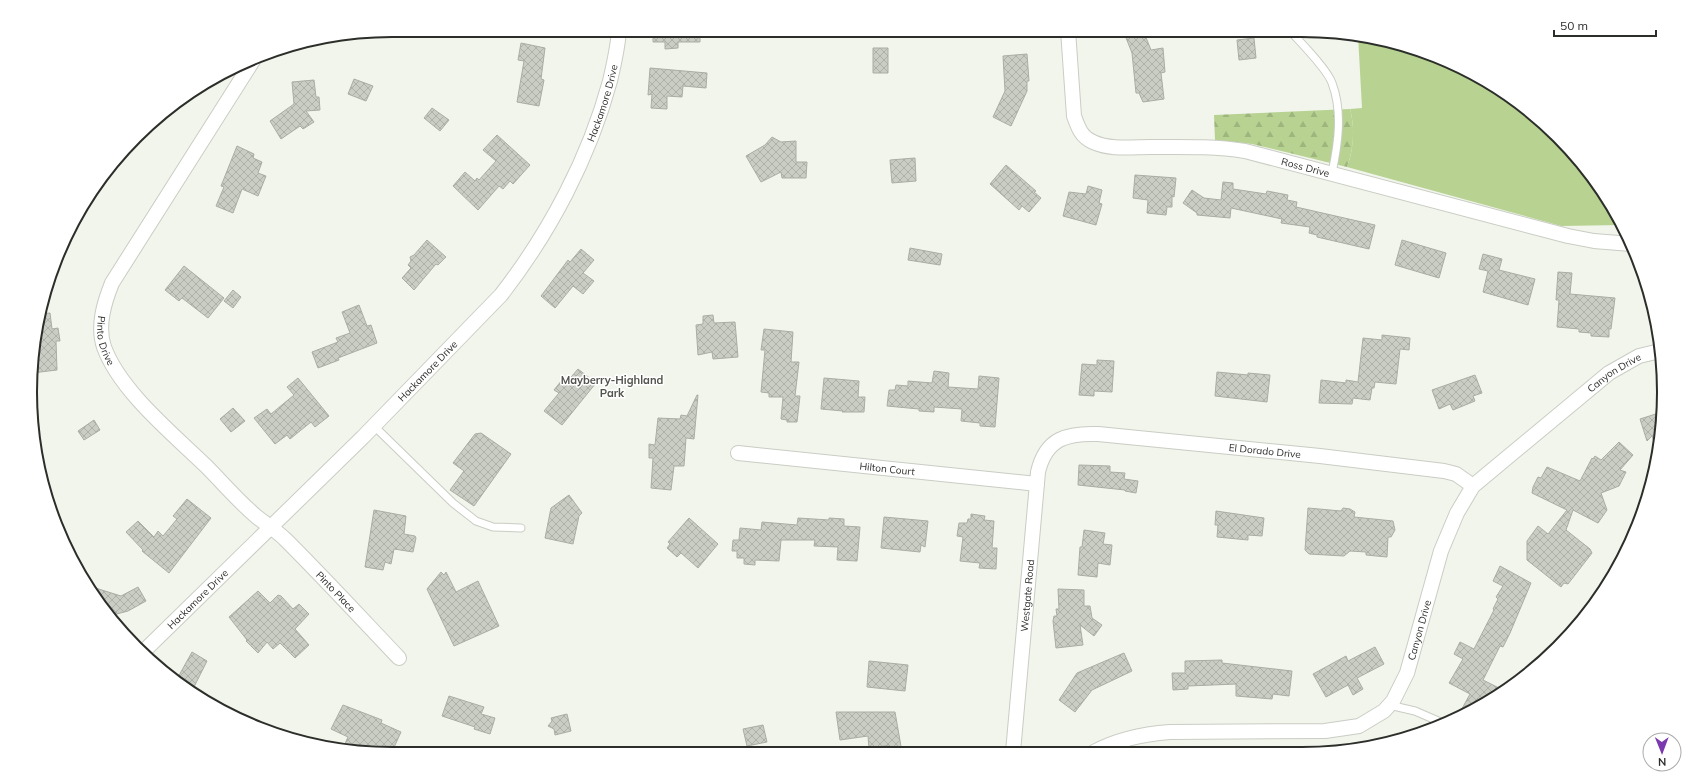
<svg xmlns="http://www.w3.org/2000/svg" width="1694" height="784" viewBox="0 0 1694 784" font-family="Mulish,sans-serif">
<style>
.grass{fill:#b7d291}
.forest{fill:url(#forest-firs)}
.building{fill:url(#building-cross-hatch);stroke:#a9ada4}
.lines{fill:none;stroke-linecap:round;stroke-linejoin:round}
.lane-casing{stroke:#c9cdc4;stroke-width:9}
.street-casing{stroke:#c9cdc4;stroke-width:16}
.lane{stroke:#fff;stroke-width:7}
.street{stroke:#fff;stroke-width:14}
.labels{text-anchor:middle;stroke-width:3;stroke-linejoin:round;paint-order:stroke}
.street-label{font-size:10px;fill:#2c2e2a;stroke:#fff}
.neighbourhood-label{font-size:11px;font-weight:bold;fill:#52554d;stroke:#fff}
.rim{fill:none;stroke:#2c2e2a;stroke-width:2}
</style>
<defs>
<pattern id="forest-firs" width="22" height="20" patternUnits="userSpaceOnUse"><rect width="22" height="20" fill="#b7d291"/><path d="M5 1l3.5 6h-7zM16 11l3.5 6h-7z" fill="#9eb57d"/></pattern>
<pattern id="building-cross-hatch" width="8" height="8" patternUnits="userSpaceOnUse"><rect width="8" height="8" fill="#c9cdc3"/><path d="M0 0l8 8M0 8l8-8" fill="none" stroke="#adb0a8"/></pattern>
</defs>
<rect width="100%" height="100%" fill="#f1f5ec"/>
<path class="grass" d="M1358 35 1372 37 1440 57 1503 91 1558 136 1578 161H1573L1575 167 1586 170 1603 191 1621 225 1561 226 1347 167C1354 149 1355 127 1350 109L1362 108Z"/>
<path class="forest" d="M1350 109C1355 128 1354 148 1347 167L1252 144 1215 140 1214 115Z"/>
<path class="building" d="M653 30H700V42H678V48L665 49V42H653Z
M1123 30H1143L1151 50 1163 48 1165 72 1161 73 1164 99 1143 102 1139 93H1136L1132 53Z
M1254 38 1256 58 1239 60 1237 40Z
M521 43 545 48 541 79 544 80 539 106 517 102 524 61 518 60Z
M873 48H888V73H873Z
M1027 54 1029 81H1027V91L1011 126 993 117 1005 91 1003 56Z
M650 68 707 73 706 88 683 86 682 97 667 96V109L651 108 652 94 648 95Z
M354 79 373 86 366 101 348 94Z
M314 80 316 97H319L320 110 306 111 314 122 303 129 300 126 281 139 270 121 294 104 292 82Z
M432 108 449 120 440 131 424 118Z
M497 135 530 165 513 184 510 181 503 189 499 186 478 210 453 186 465 172 475 181 477 178 479 180 496 161 483 150Z
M772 137 781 142 796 141V162H807L806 178H782L781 172 761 182 746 156 765 145Z
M237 146 254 154 253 158 262 162 258 173 266 176 258 196 242 189 233 213 216 206 224 187 221 186Z
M915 158 916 181 892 183 890 160Z
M1006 165 1036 191 1034 192 1041 198 1029 212 1022 206 1019 210 990 184Z
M1135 175 1176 178 1174 197 1172 196V207H1167L1166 215 1147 213 1148 200 1133 198Z
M1223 182 1233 183V189L1266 194 1267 191 1288 195 1287 200 1297 202 1296 207 1375 225 1369 249 1317 237V235L1309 233 1310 227 1281 223 1282 219 1231 208 1230 218 1197 215V213L1183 203 1192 190 1204 198 1221 200Z
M1088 186 1102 190 1099 203 1102 204 1096 225 1063 216 1069 192 1086 194Z
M427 240 446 257 438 265 436 264 414 290 402 278 411 268 408 265 411 261 410 257 414 255Z
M1402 240 1446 253 1439 278 1395 265Z
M910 248 942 254 940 265 908 260Z
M581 249 594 260 583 273 594 281 583 294 573 286 555 308 541 296 568 260 570 262Z
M1483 254 1502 259 1499 270 1535 279 1528 305 1483 292 1488 271 1479 269Z
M184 266 224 298 208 318 182 298 179 301 165 290Z
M1558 272 1572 273 1570 294 1615 298 1611 329H1609V337L1591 336V333L1579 332V329L1557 327 1559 300H1556Z
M233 290 241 297 233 308 224 301Z
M359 305 367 326 371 325 377 343 338 358 339 360 318 368 312 352 338 342 336 338 350 333 342 312Z
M50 313 52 329 58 328 60 341H56L57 370 32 373 37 322 40 314Z
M713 315 714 323 735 322 738 357 713 359 712 352 698 355 696 325 703 324V316Z
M764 329 793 332 791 362H799L795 396H800L797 422H787V420L781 419 783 397H769V393L761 392 765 350H761Z
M1382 335 1410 338 1409 350 1400 349 1396 384 1375 382 1374 388H1372L1370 400 1353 398 1352 404 1319 403 1321 380 1346 383V380L1358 382 1363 338 1382 340Z
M1097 360 1114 361 1112 392 1094 391V396L1079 395 1082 364 1097 365Z
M578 369 596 383 562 425 544 411 559 393 554 390 562 380 566 383Z
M934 371 949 373 948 387 978 389 979 376 999 378 995 427 980 426V423L961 421 962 409 934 407V412L919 411V409L887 406 889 390H895L896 385 908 386V381L932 383Z
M1217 372 1248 375V373L1270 375 1267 402 1215 396Z
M1475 375 1482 393 1473 396 1475 401 1453 410 1450 404 1439 409 1432 390Z
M298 378 329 416 315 427 311 422 290 439 287 435 275 444 254 418 267 409 271 414 294 395 287 387Z
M824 378 859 381 858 397H865L864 412H842L843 411 821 409Z
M697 395H698L694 439 686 438 684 466H674L671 490 651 488 653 458H649V444L655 445 658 418 680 419 681 415 687 416Z
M233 408 245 421 231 432 220 419Z
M1662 412 1658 454 1652 436 1647 441 1640 419Z
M94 420 100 430 84 440 78 431Z
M481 433 511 454 474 506 450 490 464 471 453 463 475 434Z
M1619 442 1633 455 1620 470 1626 472 1619 486 1601 493 1607 510 1598 523 1573 510 1566 530 1590 549 1592 553 1568 584 1564 583 1561 587 1527 560V541L1538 526 1548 534 1567 510 1532 493 1533 487 1538 477 1541 478 1547 467 1580 481 1592 458 1593 459 1595 456 1601 460Z
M1079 465 1110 466V472L1125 473 1124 479 1138 481 1136 493 1125 491V490L1078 485Z
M569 495 582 513 579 516 573 544 545 538 551 508Z
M187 499 211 518 169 573 142 551 143 550 126 532 138 521 154 537 158 531 163 536 177 519 173 516Z
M1308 508 1341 511 1343 508 1350 509 1355 512 1354 517 1393 521 1395 530 1391 537H1388L1387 557 1366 555V552L1350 551 1344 556 1309 554 1305 550Z
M374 510 406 516 404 534 415 536 416 538 413 552 394 549 391 564 385 562 383 570 365 567Z
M1216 511 1264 518 1262 536 1248 535V540L1217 537 1218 525H1215Z
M971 514 985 516 984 520 994 521 992 548H997L996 569 979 568 980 563 960 561 963 537 957 536 959 523H967L968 519H971Z
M884 517 928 521 925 547 921 545 920 552 881 548Z
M689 518 718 544 698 568 681 553 677 557 667 548 670 544 668 542Z
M798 518 829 520V518L844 519V526L860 527 857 561 837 560 838 547 814 546 815 540H781L779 561 755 560V565L744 564V558H737V551H732L733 540H739L740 528 761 530 762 522 797 525Z
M1084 530 1105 533 1103 544 1112 545 1110 565 1098 563 1097 577 1078 575 1080 547H1082Z
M1500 566 1531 583 1510 633 1503 647 1500 646 1483 680 1499 688 1495 695 1458 716 1470 694 1449 683 1463 659 1454 654 1460 642 1474 649 1494 610 1493 609 1498 599 1496 597 1503 586 1493 581Z
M441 572 444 575 446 572 456 592 478 581 499 626 454 646 427 589Z
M89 586 121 596 138 587 146 601 128 611 113 615Z
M1058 589 1084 590V606H1090L1092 618 1102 625 1094 636 1080 625 1083 645 1056 648 1053 621 1054 616H1057L1056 609H1059Z
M258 591 270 603 278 595 281 596 293 609 299 604 309 614 295 629 309 645 295 658 280 643 273 649 267 642 258 653 246 641 247 640 229 617Z
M1375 647 1384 664 1357 678 1363 689 1353 695 1348 685 1326 697 1313 674 1346 656 1348 661Z
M192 652 207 661 193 689 177 679Z
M1124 653 1132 671 1092 690 1075 712 1059 700 1077 673Z
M1222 660V663L1292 671 1289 696 1273 694 1272 699 1236 696V684L1188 686V689L1173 690 1172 673H1185V661Z
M869 661 908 665 905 691 867 687Z
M449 696 484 707 481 714 495 718 490 734 474 729 475 727 442 716Z
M343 705 382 720 381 723 401 732 391 754 382 753 369 747 368 752 354 750 344 746 348 737 331 729Z
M836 712H895L902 752H890L889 745 869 749 868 736 840 740Z
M567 714 571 731 555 735 554 729 548 726 552 721 551 718Z
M763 725 767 742 747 746 743 729Z"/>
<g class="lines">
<defs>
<path id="lane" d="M1292 30V33C1303 45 1327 69 1332 83 1343 112 1338 144 1332 173
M374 426 453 503 476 521 493 527 521 528
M1389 705 1415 711 1445 724"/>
<g id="street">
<path id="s1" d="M1068 30 1074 116C1078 127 1081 137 1093 142 1110 150 1132 147 1150 147 1182 147 1213 146 1245 151L1568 236 1594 241 1631 244"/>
<path id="s2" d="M254 59 112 283C104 303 97 326 104 347 120 391 173 434 206 466 223 483 239 502 257 517 267 525 277 531 286 540 324 578 361 618 399 658"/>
<path id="s3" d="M738 453 1037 484"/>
<path id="s4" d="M143 652 363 437 501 295C550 232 589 158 610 81 614 64 618 47 619 30"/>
<path id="s5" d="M1013 752 1038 472C1046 438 1067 433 1098 434L1320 456 1444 471 1456 474 1473 486"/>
<path id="s6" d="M1094 752C1118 739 1143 734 1170 732L1325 731 1359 726 1384 711 1393 701 1407 673 1441 551 1457 513 1473 486 1609 373 1639 356 1660 351"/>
</g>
</defs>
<use href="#lane" class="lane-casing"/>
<use href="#street" class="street-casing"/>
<use href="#lane" class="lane"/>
<use href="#street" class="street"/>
</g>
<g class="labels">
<g class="street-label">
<text dy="4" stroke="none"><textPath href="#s4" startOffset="724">Hackamore Drive</textPath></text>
<text dy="4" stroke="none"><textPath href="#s1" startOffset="335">Ross Drive</textPath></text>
<text dy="4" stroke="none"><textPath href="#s2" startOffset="325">Pinto Drive</textPath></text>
<text dy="4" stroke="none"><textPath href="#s4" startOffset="400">Hackamore Drive</textPath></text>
<text dy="4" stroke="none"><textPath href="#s6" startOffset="723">Canyon Drive</textPath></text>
<text dy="4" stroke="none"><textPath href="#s5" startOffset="528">El Dorado Drive</textPath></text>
<text dy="4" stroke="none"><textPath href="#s3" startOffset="150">Hilton Court</textPath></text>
<text dy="4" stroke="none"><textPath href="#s2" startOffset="670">Pinto Place</textPath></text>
<text dy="4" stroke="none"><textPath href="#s5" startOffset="157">Westgate Road</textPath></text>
<text dy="4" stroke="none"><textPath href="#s4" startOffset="76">Hackamore Drive</textPath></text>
<text dy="4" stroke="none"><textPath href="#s6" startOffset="387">Canyon Drive</textPath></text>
</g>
<g class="neighbourhood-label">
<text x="612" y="384">Mayberry-Highland<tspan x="612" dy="13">Park</tspan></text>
</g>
</g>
<path d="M0 0H1694V784H0ZM392 37H1302A355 355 0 0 1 1657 392V392A355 355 0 0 1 1302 747H392A355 355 0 0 1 37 392V392A355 355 0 0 1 392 37Z" fill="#fff" fill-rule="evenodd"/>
<path class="rim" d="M392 37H1302A355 355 0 0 1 1657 392V392A355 355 0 0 1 1302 747H392A355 355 0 0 1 37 392V392A355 355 0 0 1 392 37Z"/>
<g transform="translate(1662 752) rotate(179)"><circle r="19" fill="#ffffff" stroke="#ababaa"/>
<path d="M0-3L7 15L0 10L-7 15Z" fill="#7a39ae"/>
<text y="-6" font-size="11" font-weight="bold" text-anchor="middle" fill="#2c2e2a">N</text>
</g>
<path d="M1554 30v6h102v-6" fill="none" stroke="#2c2e2a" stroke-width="2"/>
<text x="1560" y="30" font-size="12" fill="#2c2e2a" stroke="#ffffff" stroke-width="3" paint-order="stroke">50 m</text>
</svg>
